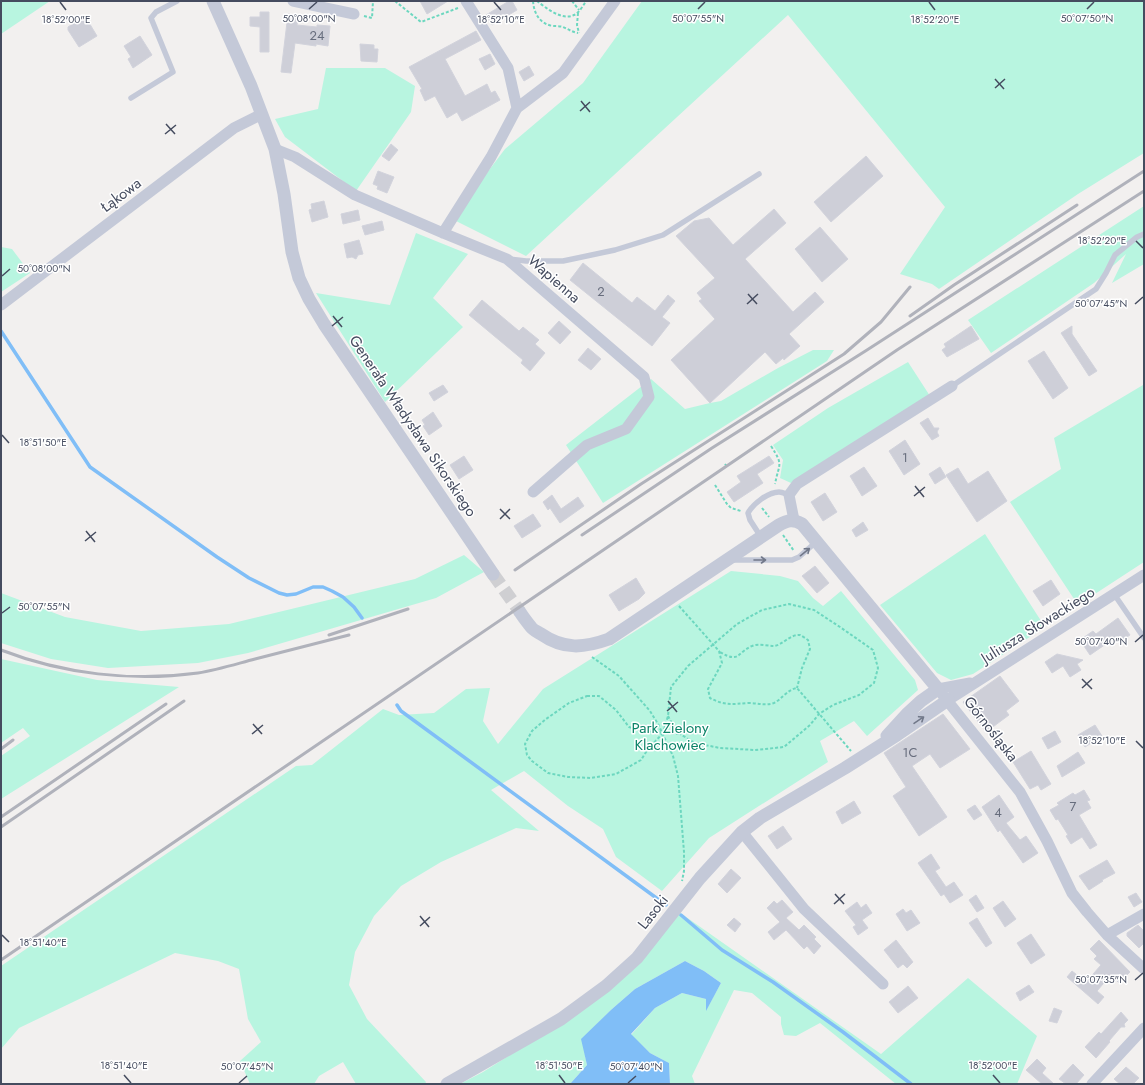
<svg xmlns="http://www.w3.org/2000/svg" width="1145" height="1085" viewBox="0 0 1145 1085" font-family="Jost,sans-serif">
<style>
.green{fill:#b8f5e0}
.water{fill:#80bef7}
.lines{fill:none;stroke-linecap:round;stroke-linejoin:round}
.stream{stroke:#80bef7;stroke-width:3.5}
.building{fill:#cecfd8;stroke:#d2d3dc}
.tertiary-tunnel{stroke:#cfcfd2;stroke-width:13;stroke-dasharray:13 6;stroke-linecap:butt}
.path{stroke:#6cd7bf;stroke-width:2;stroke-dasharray:3 2;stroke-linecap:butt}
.service{stroke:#c4c9d8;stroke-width:5.5}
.minor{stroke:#c4c9d8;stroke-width:11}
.tertiary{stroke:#c4c9d8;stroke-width:13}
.rail{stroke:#b0b2bb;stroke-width:3}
.oneway{stroke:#717889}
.ticks{fill:none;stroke:#454c5f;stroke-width:1.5}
.labels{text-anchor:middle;stroke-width:3;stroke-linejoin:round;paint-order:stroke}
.number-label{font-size:13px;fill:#676d7d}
.street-label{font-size:15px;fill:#454c5f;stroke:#fff}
.park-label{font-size:15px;fill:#0c8468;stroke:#fff}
.ticks-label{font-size:10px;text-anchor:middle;fill:#454c5f;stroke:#fff;stroke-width:3;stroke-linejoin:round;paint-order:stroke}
</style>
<rect width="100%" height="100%" fill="#f2f0ef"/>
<path class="green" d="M1 1H50L1 34Z
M642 1H1144V153L1078 194 939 289 932 284 900 274 945 207 788 15 526 256 452 219 505 149 583 83Z
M326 68H385L415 86 411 112 356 191 285 137 275 119 318 109Z
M1144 206V264L1112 283 1126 254 1094 283 991 353 968 320Z
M416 233 468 254 433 298 463 327 385 402 316 293 390 305Z
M1 247 12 249 30 273 1 292Z
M813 350H834L827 361 603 503 566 445 651 379 685 409 710 403 721 401 778 368Z
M908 362 930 396 791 483 780 478 783 460 773 445 828 408Z
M1143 385 1144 387V562L1078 605 1010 502 1061 469 1054 438Z
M985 534 1045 627 973 674 951 680 937 673 880 605Z
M464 555 484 572 436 598 248 653 198 663 108 668 51 659 1 643V593L65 617 141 631 229 624 415 579Z
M731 571 780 576 798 581 813 598 823 606 841 591 915 680 918 690 867 736 854 721 820 741 828 762 709 838 662 891 616 857 603 829 568 806 524 771 491 790 539 831 516 828 441 862 401 886 374 916 355 952 349 985 367 1019 426 1082 425 1084H356L343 1062 319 1076 314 1084H250L240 1061 261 1042 248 1019 239 969 218 961 175 953 19 1028 1 1049V966L296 766 312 765 383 709 399 715 434 713 466 689 490 688 483 721 498 744 543 689Z
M1 659 97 680 179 687 1 799V756L30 736 23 728 1 743Z
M679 912 881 1054 968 978 1037 1036 1017 1084H896L820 1023 796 1036 784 1035 781 1024V1017L752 993 734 990 692 1076 695 1084H670L669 1063 650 1053 631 1035 655 1008 682 993 706 999V1010L721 983 704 971 685 961 635 989 612 1009 582 1039 587 1065 570 1084H460L483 1072 565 1020Z"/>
<path class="water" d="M685 961 704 971 721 983 706 1011V999L682 993 655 1008 631 1034 650 1053 669 1063 670 1084H570L587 1065 581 1039 612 1009 635 989Z"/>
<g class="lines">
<path class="stream" d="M1 331 90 467 217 557 249 578 279 593 287 595 296 594 313 587H323L332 591 343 597 354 607 362 618
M397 705 401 711 666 905
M681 915 722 950 773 982 843 1032 911 1084"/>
</g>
<path class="building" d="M420 1H448L427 14Z
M509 1H512L517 10 492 25 486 15Z
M260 12H269V52H260V27L250 26V17H260Z
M288 14 298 16 297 25 317 27V25L330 26 328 46 316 44V46L295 43 291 73 281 72Z
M85 16 97 36 79 47 68 30V27Z
M476 31 481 40 445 59 465 96 487 84 491 93 495 91 500 100 462 121 457 112 447 118 435 96 425 101 420 90 422 89 409 67Z
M140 36 152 55 133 68 128 59 131 57 124 46Z
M360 44 374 45V49H378L377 62 361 61Z
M490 54 495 64 485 70 479 59Z
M529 66 534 75 524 81 519 72Z
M391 144 398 150 389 161 382 156Z
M866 156 883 176 831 222 814 202Z
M378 171 394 177 387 193 377 189 378 186 373 184Z
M324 201 328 217 312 222 309 210 312 209 311 204Z
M774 209 786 223 745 259 793 312 815 292 824 302 789 334 800 346 784 360 783 358 776 364 765 352 710 403 671 360 715 319 699 301 702 299 697 293 715 278 676 236 694 221 709 218 733 245Z
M358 210 360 220 343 224 341 214Z
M382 221 384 230 365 235 362 226Z
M820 227 848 259 822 282 795 249Z
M359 240 363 254 358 255 356 259 352 257 347 258 344 244Z
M583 263 632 303 637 297 655 311 668 295 675 301 662 317 670 323 652 346 570 280Z
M482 300 519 331 523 327 539 340 535 344 545 353 530 371 521 363 523 360 469 315Z
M559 321 571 332 560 344 548 333Z
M971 326 979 339 947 357 942 350 946 347 944 344Z
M1072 326V334L1097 371 1089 376 1061 333Z
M588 348 601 359 591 370 578 360Z
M1044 351 1068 388 1053 399 1028 361Z
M443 385 448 392 434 401 429 393Z
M433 412 442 426 429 435 423 426 425 425 422 420Z
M928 418 934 428H939L937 432 939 436 932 440 920 423Z
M905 440 920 464 904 475 889 451Z
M464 456 473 470 459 479 450 465Z
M769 456 774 463 757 474 763 483 734 502 727 492 741 482 737 476Z
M864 467 877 486 862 496 850 476Z
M940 467 946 477 935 484 929 474Z
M958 468 968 484 988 471 1007 501 977 522 946 475Z
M825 493 837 512 823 521 811 502Z
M552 495 561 509 578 497 584 506 560 523 550 508 548 510 543 502Z
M533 514 541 526 522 538 514 526Z
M863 522 868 530 856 537 852 530Z
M815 566 829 583 817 593 802 576Z
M636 578 645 593 639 599 619 611 609 595Z
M1051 580 1060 594 1043 606 1033 591Z
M1118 618 1130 635 1119 642 1116 637 1090 655 1080 640 1093 631 1096 634Z
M1057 654 1083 660 1077 664 1081 670 1070 677 1063 666 1052 673 1045 662Z
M1000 676 1019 701 1006 711 1009 715 986 732 963 702Z
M943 714 970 749 940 768 930 754 912 766 947 817 919 836 893 796 906 787 884 753Z
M1095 725 1102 736 1085 747 1078 735Z
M1055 731 1061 742 1048 749 1042 738Z
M1031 751 1051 784 1041 790 1038 785 1030 789 1013 762Z
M1078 752 1085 763 1062 777 1057 766Z
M1084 790 1090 800 1087 801 1091 808 1079 815 1097 845 1090 849 1082 837 1071 844 1066 836 1068 835 1058 819 1056 820 1050 810 1059 805 1057 803 1073 793 1075 795Z
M999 795 1014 817 1006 823 1020 840 1026 836 1038 853 1023 863 1000 830 998 832 982 807Z
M854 801 861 813 842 824 836 812Z
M975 805 982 815 974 820 967 810Z
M783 826 792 839 777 849 768 836Z
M931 854 940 868 935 871 946 887 954 882 963 895 950 903 944 894 941 896 918 863Z
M1107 860 1115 873 1102 880 1103 881 1089 890 1079 876Z
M731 869 741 878 727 893 718 884Z
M1136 893 1142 902 1134 907 1128 897Z
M976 895 984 908 977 912 969 900Z
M782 900 793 912 786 918 799 930 804 925 816 937 814 939 821 946 814 954 807 946 804 949 786 930 774 940 768 932 780 922 767 908 774 901 777 904Z
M1003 901 1016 919 1005 927 993 908Z
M857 902 861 908 866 904 872 913 862 920 868 928 858 935 853 927 856 925 845 911Z
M903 909 906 913 911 910 920 923 907 931 896 914Z
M734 918 741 924 735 932 727 925Z
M977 918 992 943 986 947 969 923Z
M1138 925 1144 931V943L1139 948 1127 936V933Z
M1031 934 1045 955 1031 964 1017 943Z
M896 940 913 962 907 968 903 964 898 968 884 950Z
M1099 940 1130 972 1119 983 1116 980 1115 982 1109 977 1097 991 1104 997 1098 1004 1067 977 1072 971 1086 982 1101 965 1094 959 1097 956 1090 949Z
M1029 985 1034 992 1020 1001 1016 993Z
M908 986 918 998 898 1013 889 1002Z
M1054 1008 1062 1011 1057 1023 1049 1021Z
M1121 1012 1128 1020 1124 1024 1125 1027H1121L1109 1041 1110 1042 1096 1058 1085 1047 1099 1032 1101 1034Z
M1037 1059 1046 1068 1042 1073 1054 1084H1042L1026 1070Z
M1073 1064 1084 1075 1076 1084H1066L1059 1079Z
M1126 1067 1139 1078 1133 1084H1120L1114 1079Z"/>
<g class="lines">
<path class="tertiary-tunnel" d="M493 574 520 612"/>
<path class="path" d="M395 1 421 22 458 8
M533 1C534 14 540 24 553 26 556 26 560 26 563 27 568 29 572 32 578 33
M537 1C546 8 562 21 574 15 579 13 583 6 586 1
M572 1 579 10
M578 13 577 25 579 33
M364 16 372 18 373 1
M771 446C784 466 779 463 775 484
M725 464 728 468
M715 485 727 504 731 508 741 511
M762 508 769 517
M783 535 794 551
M679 606 719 651 722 663 708 689 710 698C725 706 733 704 749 703 758 703 765 706 774 703 782 699 788 689 797 688L851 751
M720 652C740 664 737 652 752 646 759 643 767 646 774 646 783 645 790 634 800 635 802 636 805 638 808 640L810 649 802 668 797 688
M592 657 619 676 650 711 658 724 673 756 678 776 684 852V871L682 881
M587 696H599L616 710 629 727 642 731 663 733 648 749 641 760 616 774 591 778 568 777 548 773 532 761 527 755 525 744 532 731 546 719 569 703Z
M668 716 674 727 680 734 695 743 720 748 755 750 784 747 810 725 819 714 833 705 859 695 874 683 878 668 873 650 840 627 814 610 789 604 762 610 737 624 688 666 671 687 668 716 663 733 680 734"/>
<path class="service" d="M131 98 173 72 151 18 156 12 177 1
M509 259 526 261H563L615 250 663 235 759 174
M952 386 1096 289 1106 273 1115 255 1137 237 1144 234
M761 537 750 520 748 513C753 504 768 492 779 492 782 492 786 494 789 495
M733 560H792L799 557 816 542
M1114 594 1144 638"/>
<path class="minor" d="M293 1 354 14
M517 108 563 73 615 1
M275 149 295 157 355 195 443 233 507 259 644 377 649 397 626 429 587 445 533 492
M443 233 491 157 517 108 508 68 466 1
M1 305 234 128 262 114
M794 520 789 495 797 484 952 386
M938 689 1020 792 1047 841 1072 893 1087 912 1107 935 1144 969
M938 689 970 683
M948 700 1144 575
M742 832 804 909 883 984
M1107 935 1144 914
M1092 1084 1144 1028"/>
<path class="tertiary" d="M213 1 251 86 275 149 284 194 292 252 299 278 309 299 324 324 493 574
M520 612C523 617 527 622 531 627 533 630 538 632 541 634 564 650 584 648 609 639L779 525C788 520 793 519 802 524L938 689 921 701 908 713 887 736
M447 1084 561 1019 606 986 637 958 700 878 742 832 760 818 845 768 897 735 948 700"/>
<path class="rail" d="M910 316 954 285 1077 205
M582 535 712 448 867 350 1144 171
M515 570 641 484 844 354 881 322 910 287
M329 635 408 609
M1 650C63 674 132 682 198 673 217 670 236 664 255 659 286 651 318 643 349 635
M1 749 13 740
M1 817 166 704
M1 827 184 701
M1 960 831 395 897 350 1144 191"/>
</g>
<defs><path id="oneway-shaft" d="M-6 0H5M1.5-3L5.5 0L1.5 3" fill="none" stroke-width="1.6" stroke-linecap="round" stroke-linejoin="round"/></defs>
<g class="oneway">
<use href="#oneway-shaft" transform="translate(805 552) rotate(-39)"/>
<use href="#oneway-shaft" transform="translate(760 560)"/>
<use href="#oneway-shaft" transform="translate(919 720) rotate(-34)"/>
</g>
<path class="ticks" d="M60 2 66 10M494 2 501 10M929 2 935 10M309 9 317 2M698 9 705 2M1087 9 1094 2M995 79 1004 89M995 88 1005 79M581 101 590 112M580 111 590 102M166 124 175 134M165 134 176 125M1136 241 1143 248M2 276 10 269M748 294 757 304M747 304 758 294M1135 304 1143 297M333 316 342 327M332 326 343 317M2 435 9 443M915 486 924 497M914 496 925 487M500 509 510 519M500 519 510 509M86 531 95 542M85 541 96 532M2 613 10 607M1135 642 1143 635M1082 679 1092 689M1082 688 1092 679M668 701 677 712M667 711 678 702M253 724 262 734M252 734 263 725M1136 741 1143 748M835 894 844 904M834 904 845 894M420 916 429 927M420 926 430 917M2 935 9 942M1135 980 1143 973M124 1075 131 1083M559 1075 565 1083M993 1075 1000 1083M239 1083 247 1076M628 1083 636 1076"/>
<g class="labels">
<g class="number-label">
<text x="317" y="40">24</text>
<text x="601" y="296">2</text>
<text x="905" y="462">1</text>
<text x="910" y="757">1C</text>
<text x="1073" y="811">7</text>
<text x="998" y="817">4</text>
</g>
<g class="street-label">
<text transform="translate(121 195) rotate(-37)" y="5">Łąkowa</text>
<text transform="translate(554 279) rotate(41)" y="5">Wapienna</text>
<text transform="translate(413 426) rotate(56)" y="5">Generała Władysława Sikorskiego</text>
<text transform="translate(1038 625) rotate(-32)" y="5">Juliusza Słowackiego</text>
<text transform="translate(991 729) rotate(52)" y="5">Górnośląska</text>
<text transform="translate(653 912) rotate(-52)" y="5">Lasoki</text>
</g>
<g class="park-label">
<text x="670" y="733">Park Zielony<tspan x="670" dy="17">Klachowiec</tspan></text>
</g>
</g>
<g class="ticks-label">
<text x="309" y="22">50°08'00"N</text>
<text x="698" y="22">50°07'55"N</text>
<text x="1087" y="22">50°07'50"N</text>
<text x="935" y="23">18°52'20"E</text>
<text x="66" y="23">18°52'00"E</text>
<text x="501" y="23">18°52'10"E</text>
<text x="1102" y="244">18°52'20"E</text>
<text x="44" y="272">50°08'00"N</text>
<text x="1101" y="307">50°07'45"N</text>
<text x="43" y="446">18°51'50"E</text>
<text x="44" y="610">50°07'55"N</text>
<text x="1101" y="645">50°07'40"N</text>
<text x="1102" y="744">18°52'10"E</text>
<text x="43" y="946">18°51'40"E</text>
<text x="1101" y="983">50°07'35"N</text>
<text x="124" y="1069">18°51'40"E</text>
<text x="559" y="1069">18°51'50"E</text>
<text x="993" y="1069">18°52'00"E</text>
<text x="247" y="1070">50°07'45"N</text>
<text x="636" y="1070">50°07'40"N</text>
</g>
<rect width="1145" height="1085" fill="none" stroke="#454c5f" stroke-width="4"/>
</svg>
